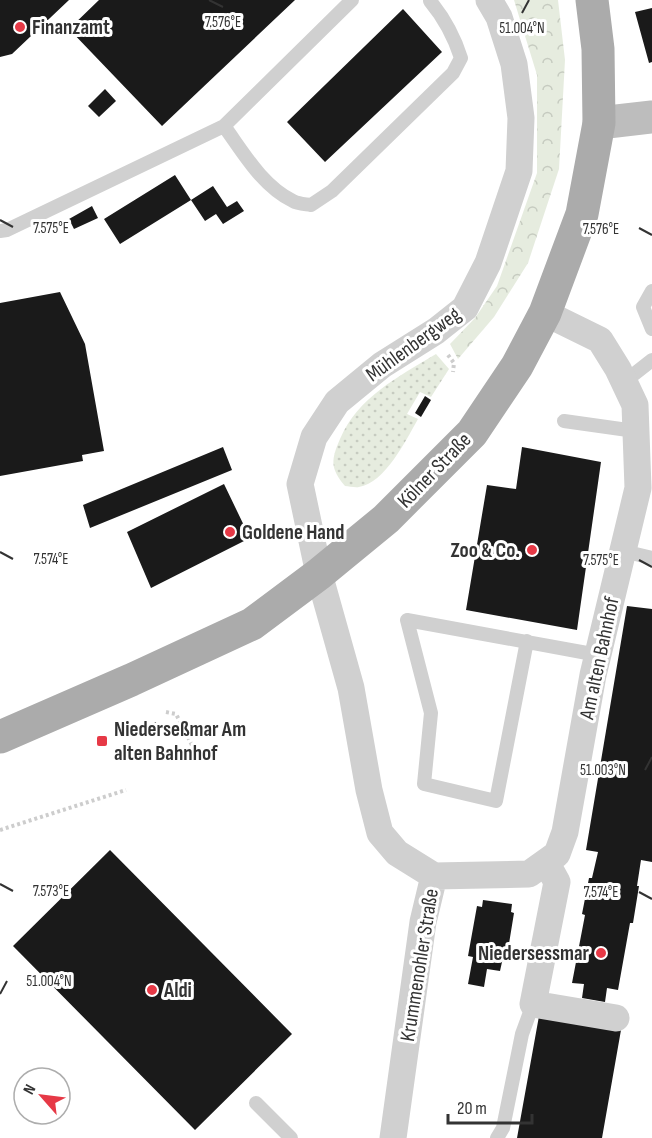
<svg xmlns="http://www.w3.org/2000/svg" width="652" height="1138" viewBox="0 0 652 1138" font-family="'Sofia Sans Condensed',sans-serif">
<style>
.green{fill:url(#green-dots)}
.forest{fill:url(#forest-crowns)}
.building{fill:#1a1a1a}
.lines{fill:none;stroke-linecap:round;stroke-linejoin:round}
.path{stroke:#cdcdcd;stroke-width:4;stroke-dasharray:3 3;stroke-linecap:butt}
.lane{stroke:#d0d0d0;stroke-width:14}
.street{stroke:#d0d0d0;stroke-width:27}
.secondary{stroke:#bdbdbd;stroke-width:33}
.primary{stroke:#ababab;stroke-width:33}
.ticks{fill:none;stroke:#333;stroke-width:2}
.poi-dot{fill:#e63946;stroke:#fff;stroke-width:2}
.labels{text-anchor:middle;stroke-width:6;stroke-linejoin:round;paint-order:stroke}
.poi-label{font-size:21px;font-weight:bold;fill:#333;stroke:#fff;text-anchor:start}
.street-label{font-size:21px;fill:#333;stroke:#fff}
.ticks-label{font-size:15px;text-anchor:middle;fill:#333;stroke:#fff;stroke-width:6;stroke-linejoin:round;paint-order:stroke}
</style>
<defs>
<pattern id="green-dots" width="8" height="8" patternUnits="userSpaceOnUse" patternTransform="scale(1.5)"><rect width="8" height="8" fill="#e6ecdf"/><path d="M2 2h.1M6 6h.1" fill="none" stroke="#c6cbc0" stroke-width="1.8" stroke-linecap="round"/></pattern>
<pattern id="forest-crowns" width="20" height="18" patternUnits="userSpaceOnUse" patternTransform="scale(1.5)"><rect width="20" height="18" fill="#e6ecdf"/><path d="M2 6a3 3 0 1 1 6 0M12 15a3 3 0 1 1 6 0" fill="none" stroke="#c6cbc0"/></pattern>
</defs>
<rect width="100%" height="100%" fill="#fff"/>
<path class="green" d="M436 354 449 369 431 397 420 392 407 414 418 419C406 440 385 483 359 487 355 488 349 486 345 486 330 468 331 460 340 439 358 397 398 377 436 354Z"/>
<path class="forest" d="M514 0H558L565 60 559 169 528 263 494 317 458 359 450 344 475 318 497 286 537 173V75Z"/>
<path class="building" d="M0 0H69L12 54 0 57Z
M99 0H295L162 126 69 29Z
M652 8V62L649 63 635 12Z
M403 9 442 52 325 162 287 122Z
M105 89 116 101 99 117 88 106Z
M175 175 191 200 213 186 227 207 237 201 244 211 223 224 216 214 205 221 191 200 120 244 104 219Z
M92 206 98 218 74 229 69 219Z
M60 292 85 344 104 451 82 455 83 461 0 476V303Z
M425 396 431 400 421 417 415 413Z
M223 447 232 470 90 528 83 505Z
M522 447 601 462 577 630 466 610 487 485 516 489Z
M224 484 250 538 151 588 127 532Z
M627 606 652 609V862L641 860 637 886H639L633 923H630L618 990 607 988 605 1002 582 998 584 984 572 983 585 915 582 914 589 878H592L598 852 586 850Z
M156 722 159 729 142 738 138 730Z
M110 850 292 1034 195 1130 13 946Z
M483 900 512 904 511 912 514 913 506 962H502L500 971 487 969 484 987 468 984 473 957 468 956 477 906 482 907Z
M539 1016 621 1030 602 1138H517Z"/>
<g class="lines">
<path class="path" d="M448 355 454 363 453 372
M166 712 176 714 196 753
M0 830 126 790"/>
<path class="lane" d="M224 126C243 152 262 186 293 201 298 204 305 204 311 205L332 191 453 73 461 58C454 36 445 19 430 1
M0 231 7 230 224 126 352 0
M652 291 643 307 652 329
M624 382 652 360
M564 421 635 431
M623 551 652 558
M527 641 496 801 424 784 431 713 407 620 598 655
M256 1103 291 1138
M497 1138 503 1128 522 1034 533 1004"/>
<path class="street" d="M546 862 557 882 533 1004 616 1018
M434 876 397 853 380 833 369 790 351 688 319 574 300 484 314 437 337 402 382 365 436 331 465 308 488 263 519 171 521 118 514 64 499 17 489 0
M434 876 529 874 557 854 565 832 593 675 638 488 635 405 618 369 600 340 545 313
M393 1138 423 922 434 876"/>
<path class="secondary" d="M599 123 652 117"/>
<path class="primary" d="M0 737 131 680 252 624 319 574 386 519 472 433 517 366 545 313 582 214 599 123 598 49 592 0"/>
</g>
<path class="ticks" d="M209 0 223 7M522 13 529 0M0 220 13 227M639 228 652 235M0 552 13 559M639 560 652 567M645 770 652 757M0 884 13 891M639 892 652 899M0 994 7 981"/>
<g class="poi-dot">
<circle cx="20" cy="27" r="6"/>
<circle cx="230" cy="532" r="6"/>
<circle cx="532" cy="550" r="6"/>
<rect x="96" y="735" width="12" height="12" rx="3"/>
<circle cx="601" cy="953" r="6"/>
<circle cx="152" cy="990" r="6"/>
</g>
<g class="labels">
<g class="poi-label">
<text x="32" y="34">Finanzamt</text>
<text x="242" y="539">Goldene Hand</text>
<text x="520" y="557" text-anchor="end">Zoo &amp; Co.</text>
<text x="114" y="736">Niederseßmar Am<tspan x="114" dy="24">alten Bahnhof</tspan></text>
<text x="589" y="960" text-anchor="end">Niedersessmar</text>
<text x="164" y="997">Aldi</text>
</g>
<g class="street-label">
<text transform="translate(413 344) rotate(-36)" y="7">Mühlenbergweg</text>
<text transform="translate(434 470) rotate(-46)" y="7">Kölner Straße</text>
<text transform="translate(599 658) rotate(-78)" y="7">Am alten Bahnhof</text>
<text transform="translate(419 965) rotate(-81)" y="7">Krummenohler Straße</text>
</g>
</g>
<g class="ticks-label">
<text x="223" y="27">7.576°E</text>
<text x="522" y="33">51.004°N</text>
<text x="51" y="233">7.575°E</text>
<text x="601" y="234">7.576°E</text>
<text x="51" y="564">7.574°E</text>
<text x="601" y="565">7.575°E</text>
<text x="603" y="775">51.003°N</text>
<text x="51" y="896">7.573°E</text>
<text x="601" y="897">7.574°E</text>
<text x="49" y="986">51.004°N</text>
</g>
<g transform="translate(42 1096) rotate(298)"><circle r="28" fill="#ffffff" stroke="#adadad" stroke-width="1.5"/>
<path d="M0-4.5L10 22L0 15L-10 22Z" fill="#e63946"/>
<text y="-9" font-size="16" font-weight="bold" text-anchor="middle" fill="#333333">N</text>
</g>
<path d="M448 1114v9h84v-9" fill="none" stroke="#333333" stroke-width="3"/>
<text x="457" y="1114" font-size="18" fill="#333333" stroke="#ffffff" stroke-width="4.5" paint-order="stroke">20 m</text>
</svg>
